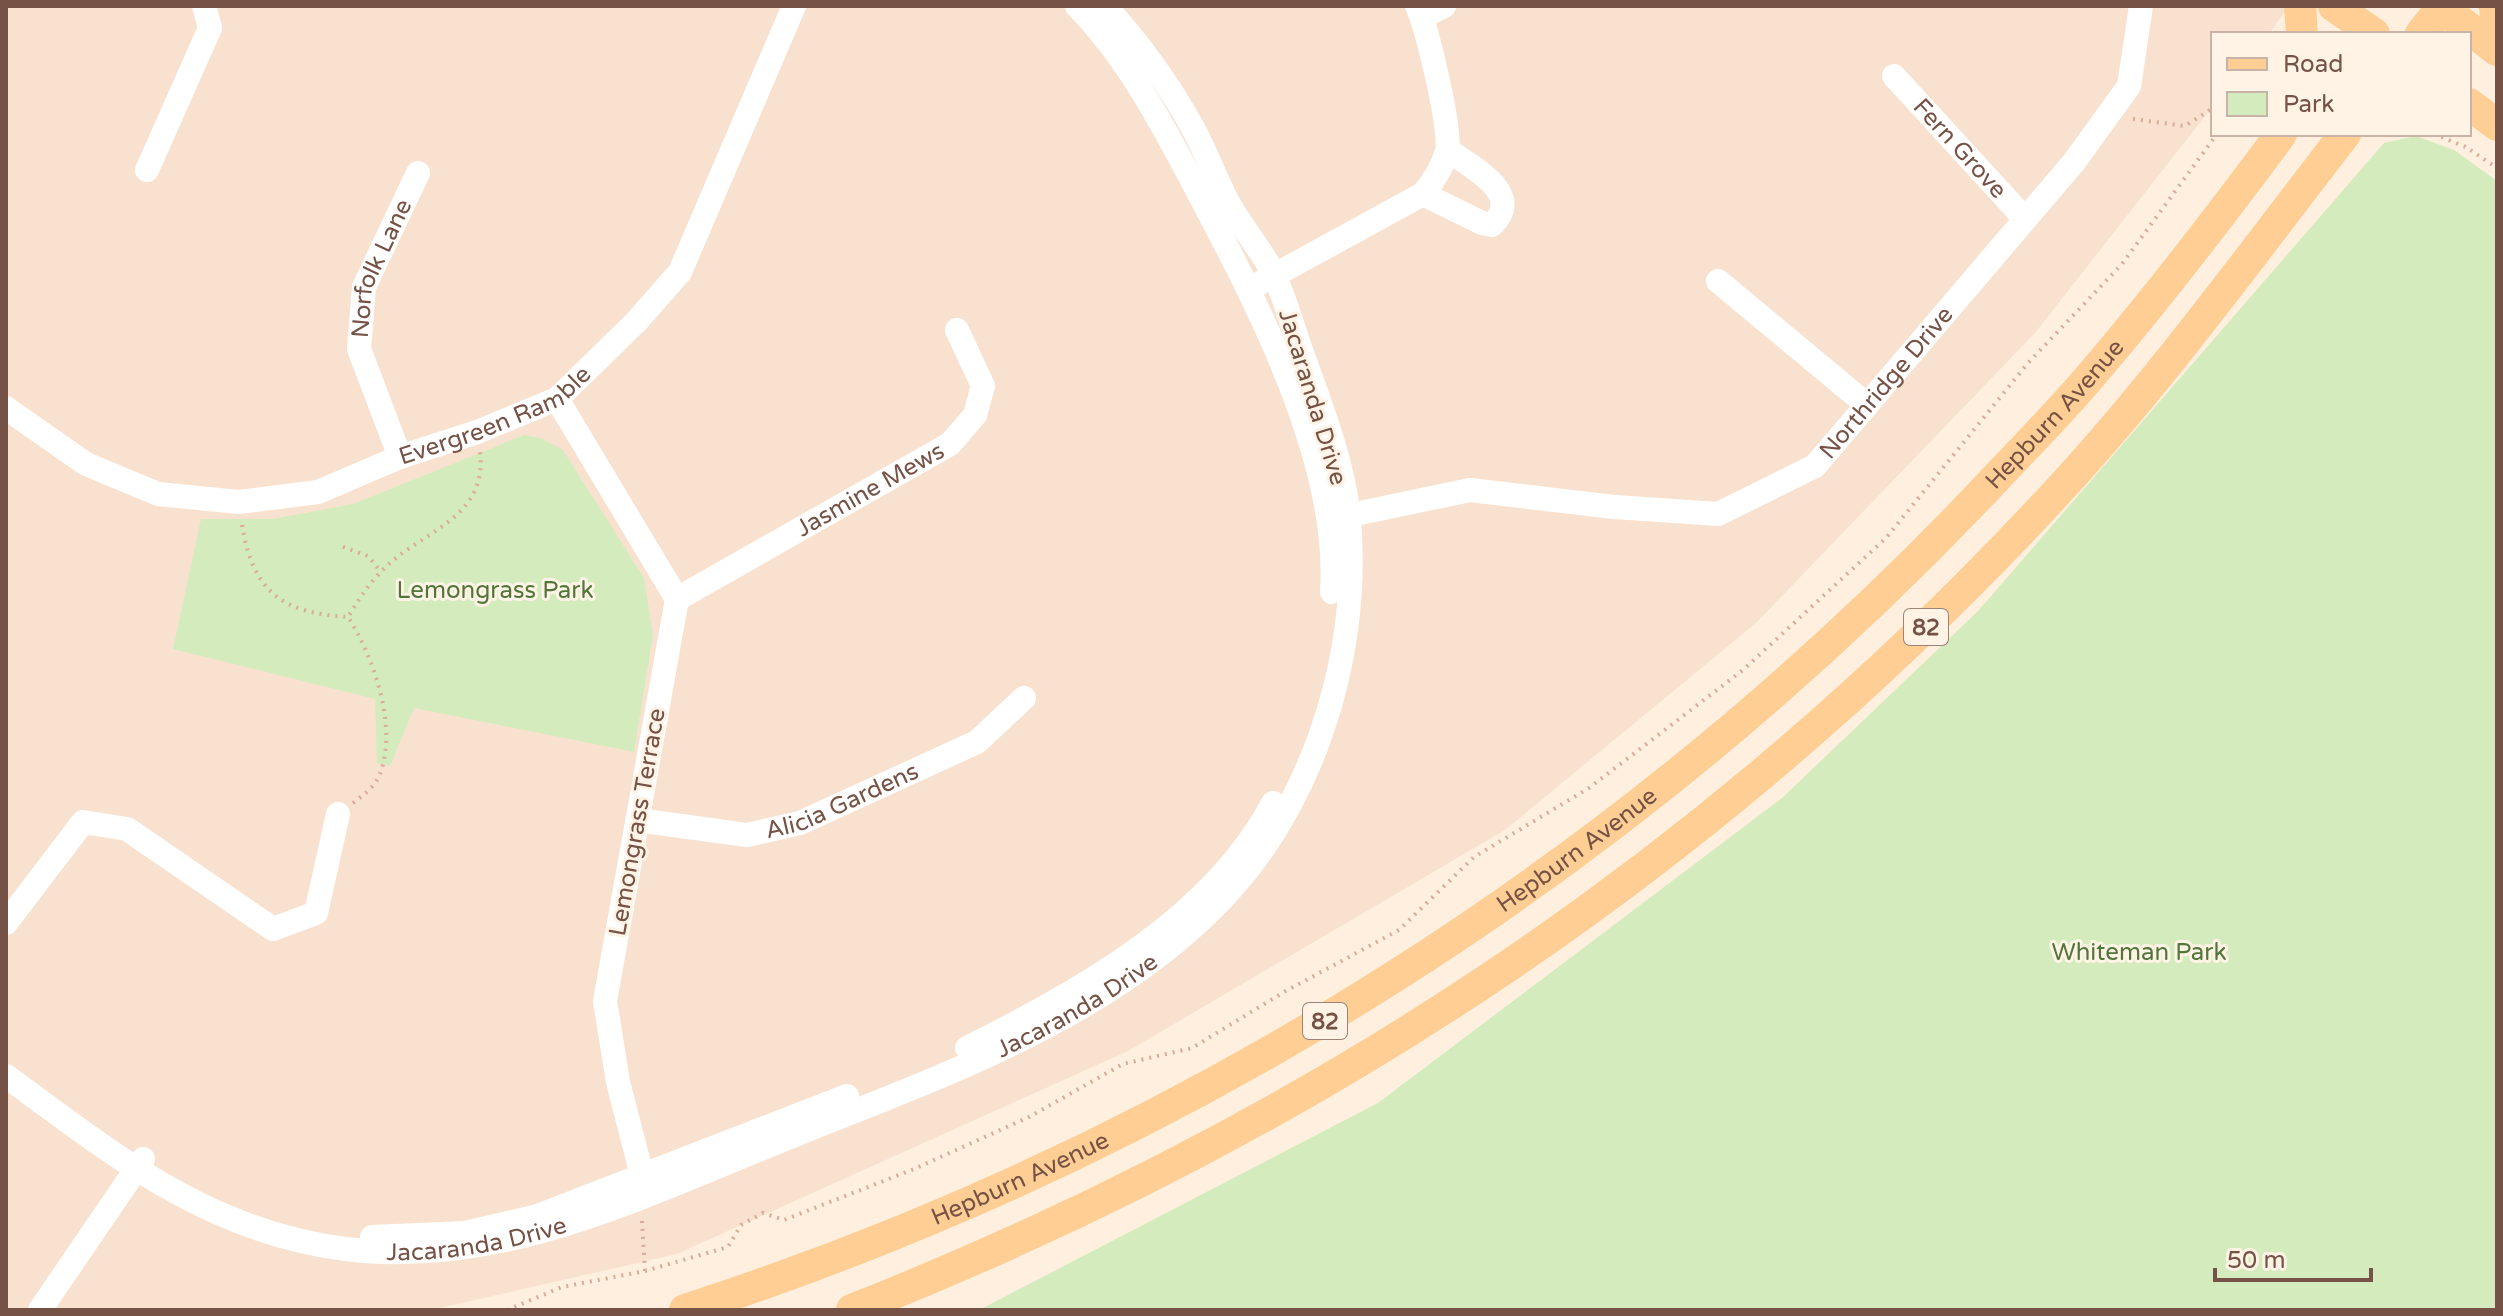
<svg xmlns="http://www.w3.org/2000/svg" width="2503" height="1316" viewBox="0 0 2503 1316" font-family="'Varela Round',sans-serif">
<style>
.residential{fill:#f8e2cf}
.green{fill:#d4ecbd}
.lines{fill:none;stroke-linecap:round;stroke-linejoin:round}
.path{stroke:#d9ab98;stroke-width:4;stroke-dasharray:2 6;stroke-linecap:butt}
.minor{stroke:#fff;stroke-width:24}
.major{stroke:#ffce94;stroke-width:32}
.labels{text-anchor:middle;stroke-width:6;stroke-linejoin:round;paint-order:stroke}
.shield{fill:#fff3e6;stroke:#9e8275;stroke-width:2}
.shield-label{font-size:22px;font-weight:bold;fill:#755245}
.street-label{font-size:24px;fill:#755245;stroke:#fff3e6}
.park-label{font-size:24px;fill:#51763a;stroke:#fff3e6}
</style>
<rect width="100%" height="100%" fill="#feefde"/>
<path class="residential" d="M6 6H2289L2269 34H2213V106L2035 333 1756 623 1505 830 1128 1051 677 1254 431 1310H6Z"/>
<path class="green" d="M2416 136 2454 150 2497 181V1310H979L1378 1103 1782 798 1978 611 2384 143Z
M524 435 541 438 563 450 644 578 653 635 634 752 414 708 390 766 377 763 375 699 173 649 201 519H273L353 504Z"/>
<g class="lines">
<path class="path" d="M2133 119 2185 126 2213 108
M2434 134 2466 147 2497 168
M242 525C253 592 282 613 348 617
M343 547 368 556 381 572
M353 803C363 795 374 788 379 776 399 730 374 657 348 617 360 597 372 579 390 563 427 530 488 516 480 451
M642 1221 645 1271
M507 1310 562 1287 645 1271 728 1247 741 1225 763 1213 784 1220 914 1169 1029 1117 1123 1064 1192 1048 1284 992 1399 930 1474 857 1589 788 1743 670 1886 538 2028 363 2122 264 2217 134"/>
<g class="minor">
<path d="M1077 6C1128 58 1162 124 1196 188 1256 301 1341 462 1332 592"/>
<path d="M1422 17 1444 6"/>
<path id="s1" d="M1894 76 2025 219"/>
<path d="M147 170 210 28 204 6"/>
<path d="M1423 194 1482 223 1492 225C1525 193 1472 168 1448 150"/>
<path d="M1718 281 1867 405"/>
<path d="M1262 282 1423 194C1432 183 1443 166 1447 151 1452 131 1427 28 1417 6"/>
<path d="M557 399 677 599 605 1001 618 1082 646 1191"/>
<path id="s2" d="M6 408 86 464 158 494 239 502 318 492 400 457 477 432 557 399 636 322 680 272 794 6"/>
<path id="s3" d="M400 457 359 349 364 287 418 173"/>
<path id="s4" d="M1336 518 1470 490 1614 507 1718 514 1815 466 2074 162 2129 86 2141 6"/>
<path id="s5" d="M677 599 950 444 975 415 983 386 957 330"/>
<path id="s6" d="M637 820 747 835 800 823 977 742 1024 698"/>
<path d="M6 923 83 822 127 829 273 929 316 913 338 814"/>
<path d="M967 1048C1078 993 1213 918 1273 803"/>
<path id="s7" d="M6 1076C114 1155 208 1232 346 1249 505 1269 651 1192 795 1135 939 1077 1092 1024 1206 915 1310 817 1361 661 1349 520 1344 462 1320 404 1301 350 1292 325 1285 297 1273 273 1261 249 1242 228 1229 204 1216 180 1207 154 1194 130 1170 86 1139 43 1105 6"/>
<path d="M372 1237 465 1233 538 1216 847 1096"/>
<path d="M40 1310 143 1159"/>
</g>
<g class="major">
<path d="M2300 6 2302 34"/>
<path d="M2334 6 2374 34"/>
<path d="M2440 6 2497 50"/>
<path d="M2495 6 2497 34"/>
<path d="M2421 34 2443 6"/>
<path d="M2469 104 2497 125"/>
<path id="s8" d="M685 1310C1186 1148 1637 861 1997 477 2029 443 2063 409 2093 373 2159 296 2221 215 2281 134"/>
<path d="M852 1310C1320 1125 1718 860 2060 489 2163 377 2252 254 2345 134"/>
</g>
</g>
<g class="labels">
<g class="shield">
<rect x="1904" y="609" width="44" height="36" rx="6"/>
<rect x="1303" y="1003" width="44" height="36" rx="6"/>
</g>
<g class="shield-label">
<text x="1926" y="635">82</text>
<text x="1325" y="1029">82</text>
</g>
<g class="street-label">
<text dy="8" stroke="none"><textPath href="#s1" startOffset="98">Fern Grove</textPath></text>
<text dy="8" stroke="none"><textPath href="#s3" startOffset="200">Norfolk Lane</textPath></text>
<text dy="8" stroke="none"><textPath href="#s4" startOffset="604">Northridge Drive</textPath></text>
<text transform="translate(1313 397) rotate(73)" y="8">Jacaranda Drive</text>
<text dy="8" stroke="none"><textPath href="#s2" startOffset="530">Evergreen Ramble</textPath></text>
<text dy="8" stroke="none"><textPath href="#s8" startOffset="1656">Hepburn Avenue</textPath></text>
<text dy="8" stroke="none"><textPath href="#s5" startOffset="222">Jasmine Mews</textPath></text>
<text dy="8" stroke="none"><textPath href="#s6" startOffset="212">Alicia Gardens</textPath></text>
<text transform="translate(637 822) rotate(-80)" y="8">Lemongrass Terrace</text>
<text dy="8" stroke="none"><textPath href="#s8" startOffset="1008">Hepburn Avenue</textPath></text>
<text dy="8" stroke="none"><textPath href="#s7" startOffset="1166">Jacaranda Drive</textPath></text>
<text dy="8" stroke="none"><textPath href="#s8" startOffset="360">Hepburn Avenue</textPath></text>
<text dy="8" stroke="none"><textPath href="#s7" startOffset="518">Jacaranda Drive</textPath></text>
</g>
<g class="park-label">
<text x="495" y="598">Lemongrass Park</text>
<text x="2139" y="960">Whiteman Park</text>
</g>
</g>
<rect width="2503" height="1316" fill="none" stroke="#755245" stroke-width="16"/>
<rect x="2211" y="32" width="260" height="104" fill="#fff3e6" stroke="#c8b3a6" stroke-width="2"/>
<rect x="2227" y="58" width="40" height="12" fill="#ffce94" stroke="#c8b3a6" stroke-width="2"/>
<text x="2283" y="72" font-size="24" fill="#755245">Road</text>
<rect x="2227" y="92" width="40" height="24" fill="#d4ecbd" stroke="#c8b3a6" stroke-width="2"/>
<text x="2283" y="112" font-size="24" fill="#755245">Park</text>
<path d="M2215 1268v12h156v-12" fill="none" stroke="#755245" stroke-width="4"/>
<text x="2227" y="1268" font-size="24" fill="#755245" stroke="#fff3e6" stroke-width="6" paint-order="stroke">50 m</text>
</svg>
